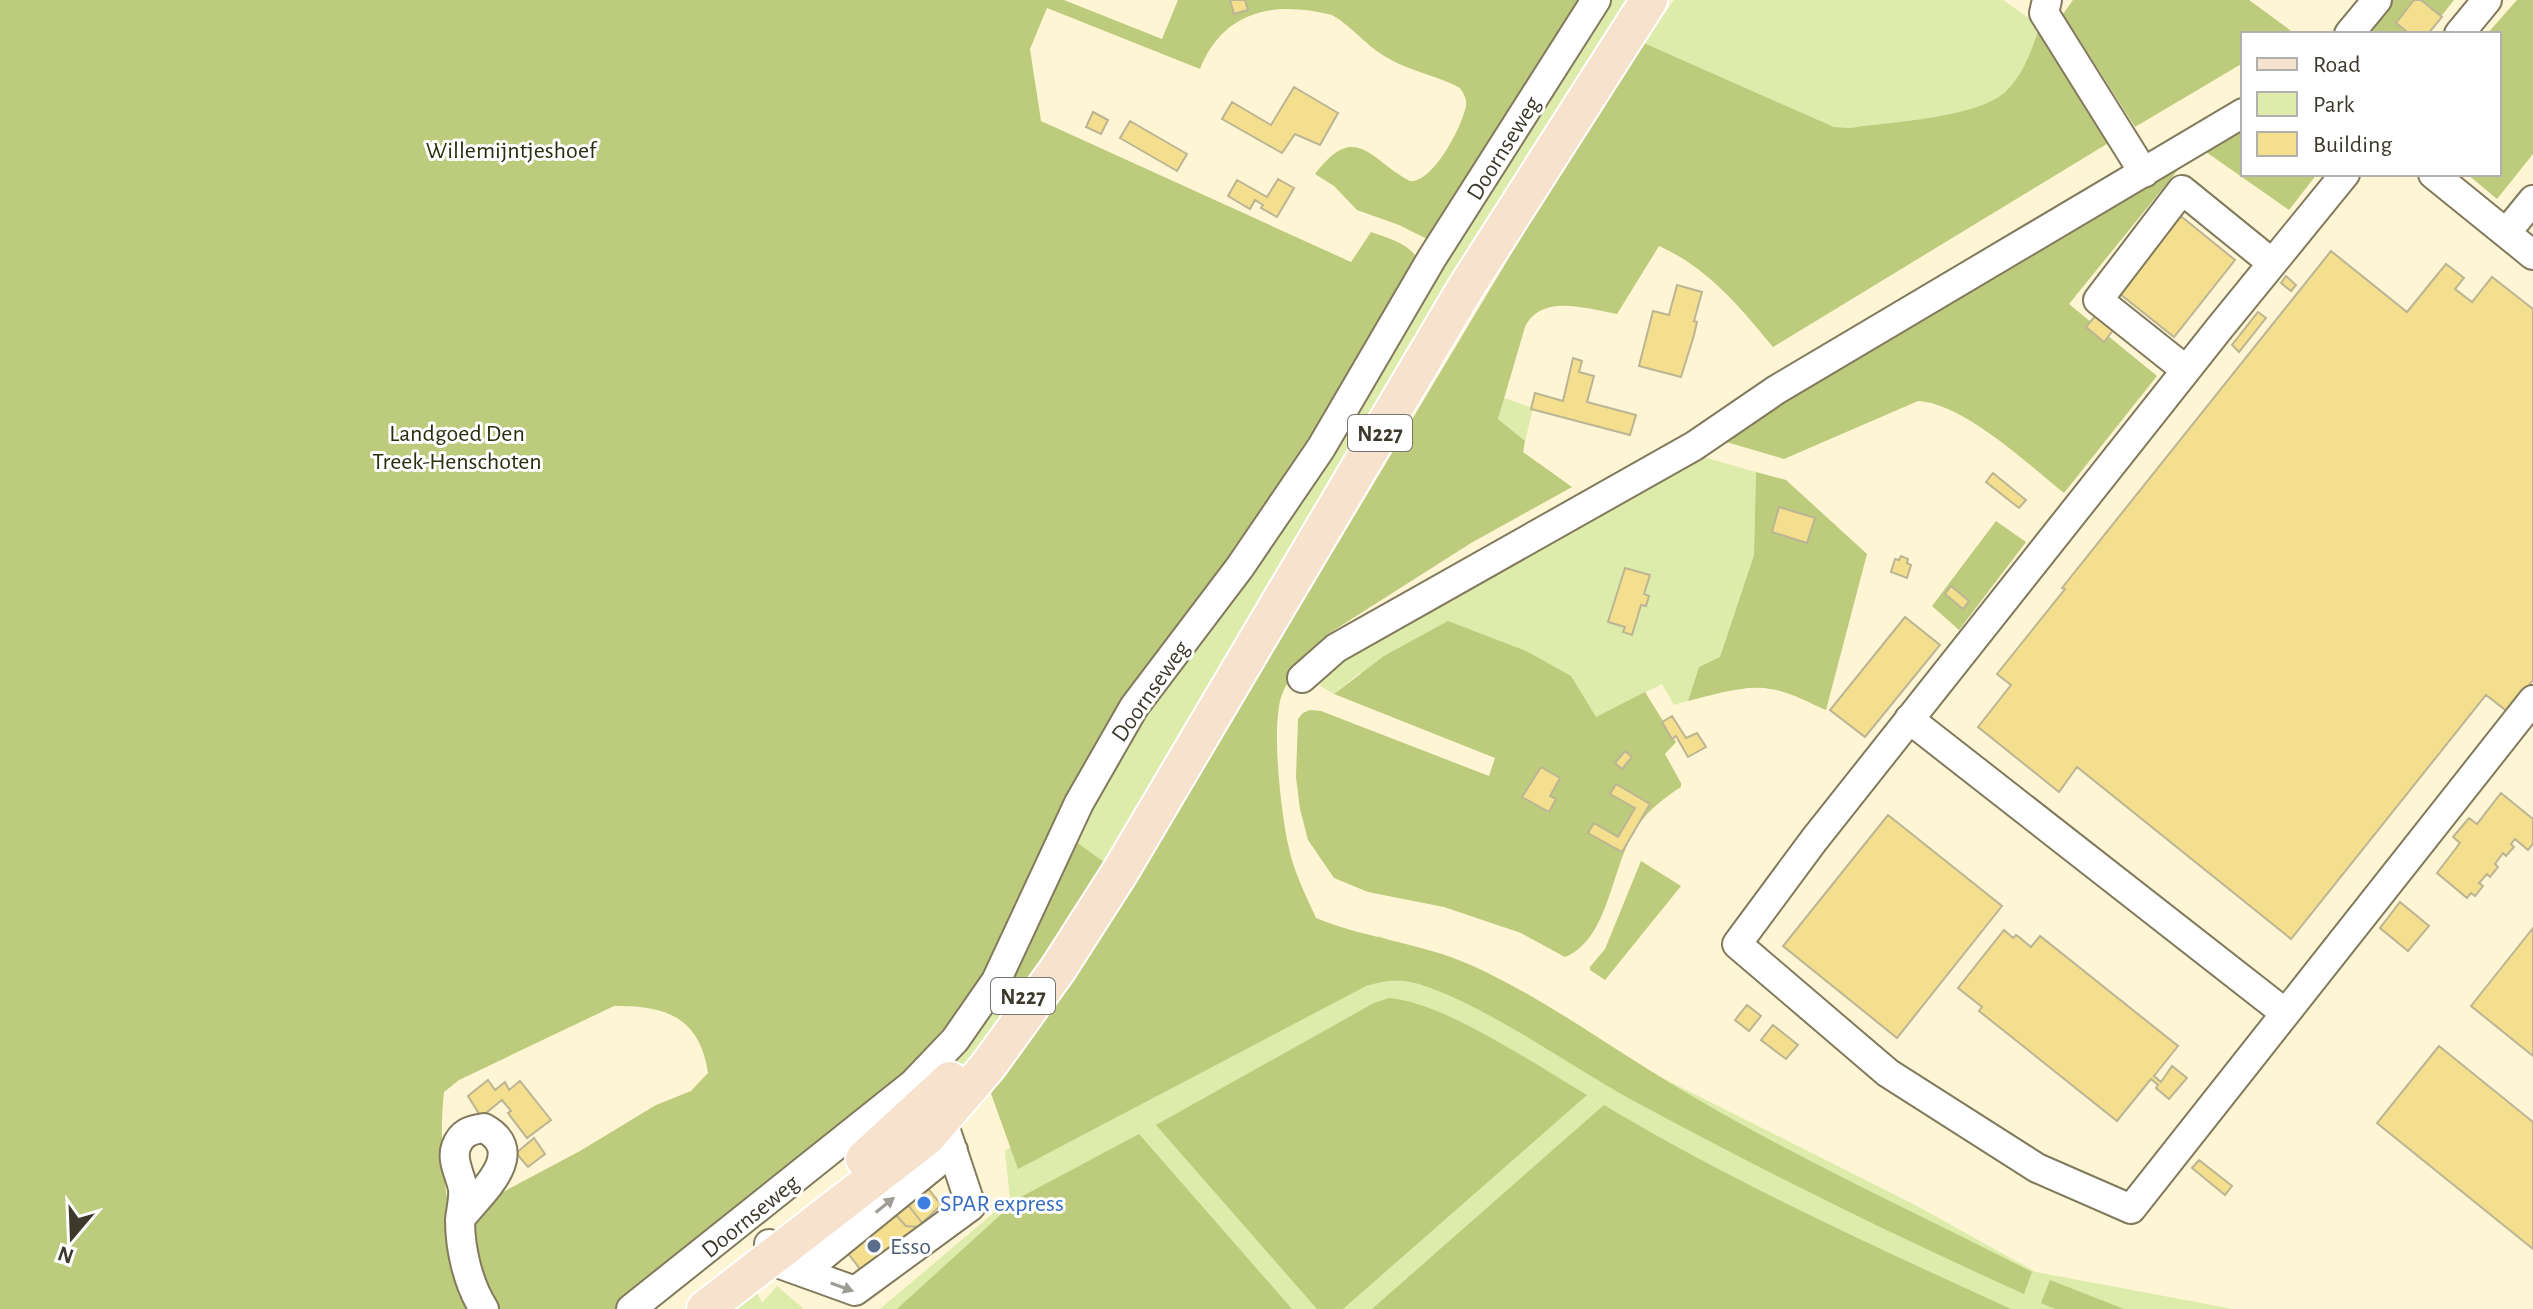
<svg xmlns="http://www.w3.org/2000/svg" width="2533" height="1309" viewBox="0 0 2533 1309" font-family="'Alegreya Sans',sans-serif">
<style>
.green{fill:#ddebab}
.forest{fill:#bccb7c}
.building{fill:#f3df8d;stroke:#bcb595;stroke-width:2}
.lines{fill:none;stroke-linecap:round;stroke-linejoin:round}
.minor-casing{stroke:#817a5c;stroke-width:32}
.major-casing{stroke:#fff;stroke-width:40}
.minor{stroke:#fff;stroke-width:28}
.major{stroke:#f7e2ce;stroke-width:36}
.oneway{fill:#9e9c95}
.shop-dot{fill:#3f7fe0;stroke:#fff;stroke-width:3}
.service-dot{fill:#5c6f8a;stroke:#fff;stroke-width:3}
.labels{text-anchor:middle;stroke-width:6;stroke-linejoin:round;paint-order:stroke}
.shield{fill:#fff;stroke:#76746b;stroke-width:2}
.shield-label{font-size:22px;font-weight:bold;fill:#3c392b}
.street-label{font-size:24px;fill:#3c392b;stroke:#fff}
.park-label{font-size:24px;fill:#292e0c;stroke:#fff}
.shop-label{font-size:24px;fill:#366cbe;stroke:#fff;text-anchor:start}
.service-label{font-size:24px;fill:#4e5e75;stroke:#fff;text-anchor:start}
</style>
<rect width="100%" height="100%" fill="#fdf5d4"/>
<path class="green" d="M1612 0H1638L1111 867 1075 841 1109 773 1441 270Z
M1674 0H2003L2040 26C2032 48 2024 74 2006 91 1979 118 1888 122 1850 128L1834 127 1644 43Z
M1504 398 1533 408 1525 441 1498 419Z
M1689 453 1756 472 1754 555 1720 657 1699 667 1688 701 1674 705 1662 684 1596 717 1589 709 1359 673 1334 694 1320 686 1321 679 1337 660Z
M1380 936 1917 1206 2036 1272 2233 1309H880L1010 1199 1005 1151 1054 1121 1164 1038Z
M1010 973 1029 986 999 1027 914 1121Z
M777 1286 804 1309H725L754 1287 762 1303Z"/>
<path class="forest" d="M0 0H1064L1162 39 1178 0H1589L1434 238H1425L1399 225 1357 210 1334 186 1315 174C1356 120 1370 160 1410 181 1433 183 1462 127 1466 106 1467 99 1464 94 1460 88 1437 75 1408 71 1386 57 1366 46 1352 26 1332 15 1274 0 1223 11 1200 69L1047 8 1030 49 1041 121 1351 262 1371 232C1388 238 1405 242 1417 257L1348 378 1195 611 983 983 885 1096 723 1235 617 1309H495L477 1271 470 1234 476 1218 488 1200 580 1151 656 1105 691 1091 708 1073C700 1017 665 1005 614 1006L459 1080 444 1092C436 1165 452 1240 472 1309H0Z
M2073 0H2249L2294 33 2243 34V63L2135 127 2063 14Z
M2388 0H2454L2427 34H2363Z
M2517 0H2533V154L2497 199 2467 174H2499V34H2487Z
M2040 26 2115 139 1773 347C1739 306 1708 268 1659 246L1617 314C1587 309 1542 293 1525 327L1498 419 1525 441 1523 452 1572 487 1471 543 1328 634C1309 650 1293 669 1283 692 1270 720 1281 811 1288 844 1293 870 1305 894 1316 918 1367 939 1423 943 1473 966 1548 1000 1621 1055 1692 1096 1802 1161 1919 1214 2032 1272L2024 1294C1891 1234 1761 1170 1632 1100 1566 1064 1490 1007 1419 984 1399 978 1385 980 1366 986L1018 1169 988 1085 1080 967 1125 899 1562 169 1644 43 1834 127 1850 128C1888 122 1979 118 2006 91 2024 74 2032 48 2040 26Z
M2243 131V174H2317L2289 210 2206 152Z
M2181 166 2069 304 2157 376 2064 493C2028 464 1963 403 1918 401L1784 459 1713 438Z
M1756 472 1786 480 1867 554 1826 710C1808 702 1790 692 1771 689 1745 684 1713 695 1688 701L1699 667 1720 657 1754 555Z
M1996 521 2026 542 1959 630 1932 606Z
M1448 621 1526 651 1571 676 1596 717 1645 692 1676 742 1665 754 1681 783V787C1665 797 1650 809 1639 824 1611 861 1611 939 1565 957L1521 933 1444 907 1368 892 1334 878 1308 840 1300 809 1296 777 1298 719 1303 713 1310 710 1321 711 1489 776 1495 758 1334 694 1384 656Z
M1075 841 1111 867 1029 986 1010 973 1041 918Z
M1641 861 1681 886 1605 980 1590 970V967L1605 949Z
M1389 998C1444 1002 1537 1066 1587 1095L1343 1309H1317L1156 1125 1374 1003Z
M1604 1105C1734 1183 1873 1246 2011 1309H1372Z
M1139 1134 1292 1309H897L1019 1198Z
M2050 1280 2124 1309H2055L2041 1303Z"/>
<path class="building" d="M1230 0H1245L1248 10 1234 14Z
M2414 0H2421L2442 17 2428 34H2410L2396 23Z
M1294 87 1338 113 1320 145 1295 134 1282 153 1222 119 1232 102 1271 125Z
M1093 112 1108 120 1101 134 1086 127Z
M1130 121 1187 154 1177 171 1120 138Z
M1278 179 1294 188 1277 217 1261 208 1263 205 1255 200 1250 209 1228 196 1237 180 1267 197Z
M2177 213 2235 260 2174 337 2115 290Z
M2331 251 2407 312 2446 264 2464 278 2455 289 2472 302 2492 277 2533 309V680L2508 712 2486 695 2291 939 2077 767 2059 792 1978 727 2011 685 1997 674 2065 589 2062 588Z
M2286 276 2296 285 2291 291 2281 283Z
M1677 285 1702 292 1694 321 1697 322 1694 335 1681 377 1639 366 1653 311 1669 315Z
M2258 312 2266 318 2239 352 2232 345Z
M2096 315 2114 329 2104 342 2086 327Z
M1573 358 1582 361 1579 372 1594 376 1587 402 1636 415 1630 435 1531 409 1535 393 1563 401Z
M1993 473 2026 500 2019 508 1986 482Z
M1779 507 1815 518 1807 543 1772 532Z
M1901 556 1908 559 1907 563 1911 565 1907 578 1891 572 1895 559 1899 560Z
M1625 568 1650 575 1644 594 1649 596 1646 606 1641 605 1632 635 1623 632 1625 627 1608 622Z
M1951 586 1969 601 1963 609 1945 594Z
M1905 617 1940 645 1865 737 1830 710Z
M1672 716 1686 738 1697 733 1706 747 1688 757 1676 736 1672 739 1662 722Z
M1625 751 1632 757 1622 769 1615 763Z
M1541 767 1560 778 1550 796 1556 799 1549 812 1522 797Z
M1616 784 1650 804 1622 852 1588 833 1594 823 1618 837 1635 808 1610 794Z
M2501 793 2533 819V844L2528 850 2515 839 2511 844 2514 847 2506 856 2503 853 2495 864 2498 867 2490 877 2487 874 2479 883 2483 886 2475 896 2471 893 2467 898 2437 873 2460 843 2453 837 2469 818 2477 824Z
M1888 815 2002 906 1897 1038 1783 946Z
M2400 902 2429 926 2408 951 2380 928Z
M2533 928V1056L2471 1006Z
M2004 930 2013 938 2016 935 2019 937 2031 947 2040 936 2178 1046 2154 1076 2161 1082 2172 1066 2187 1078 2169 1099 2156 1088 2158 1085 2151 1079 2117 1121 1979 1011 1982 1007 1958 988Z
M1747 1005 1761 1016 1749 1031 1735 1020Z
M1773 1025 1798 1045 1786 1059 1761 1040Z
M2439 1046 2533 1122V1249L2377 1123Z
M488 1080 495 1090 505 1082 509 1090 520 1081 551 1120 527 1138 508 1113 511 1111 502 1100 481 1117 468 1096Z
M534 1138 545 1154 528 1167 516 1153Z
M2199 1160 2232 1186 2225 1195 2192 1168Z
M924 1183 941 1205 918 1227 906 1226 895 1214Z
M901 1196 923 1224 892 1247 873 1286 834 1235Z"/>
<g class="lines">
<defs>
<path id="minor" d="M2047 0 2044 13 2144 173
M2349 34 2377 0
M2459 34 2487 0
M2345 174 2218 330 1814 840 1737 944 1888 1073 2037 1168 2131 1209 2533 700
M2433 174 2533 255
M2506 233 2533 200
M2186 370 2098 300 2182 190 2272 263
M1302 678 1336 648 1694 446 1776 390 2243 113
M1909 719 2285 1013
M460 1219C479 1194 530 1153 484 1128 470 1130 461 1133 456 1147 451 1161 461 1176 463 1189 464 1200 461 1209 460 1220 460 1249 468 1284 484 1309
M769 1244V1260L855 1291 971 1206 942 1119 928 1115
M803 1272 953 1150
M631 1309 913 1084 955 1040 996 981 1079 803 1134 707 1240 567 1321 448 1432 258 1596 0"/>
<path id="major" d="M864 1159 950 1080
M705 1309 927 1137 988 1066 1058 969 1120 872 1465 289 1649 0"/>
</defs>
<use href="#minor" class="minor-casing"/>
<use href="#major" class="major-casing"/>
<use href="#minor" class="minor"/>
<use href="#major" class="major"/>
</g>
<defs><path id="oneway-solid" d="M-6-.8H1V-3.2L6.5 0L1 3.2V.8H-6Z" transform="scale(2)"/></defs>
<g class="oneway">
<use href="#oneway-solid" transform="translate(885 1205) rotate(-39)"/>
<use href="#oneway-solid" transform="translate(842 1287) rotate(20)"/>
</g>
<circle class="shop-dot" cx="924" cy="1203" r="8"/>
<circle class="service-dot" cx="874" cy="1246" r="8"/>
<g class="labels">
<g class="shield">
<rect x="1348" y="415" width="64" height="36" rx="6"/>
<rect x="991" y="978" width="64" height="36" rx="6"/>
</g>
<g class="shield-label">
<text x="1380" y="441">N227</text>
<text x="1023" y="1004">N227</text>
</g>
<g class="street-label">
<text transform="translate(1503 148) rotate(-58)" y="8">Doornseweg</text>
<text transform="translate(1150 691) rotate(-55)" y="8">Doornseweg</text>
<text transform="translate(750 1216) rotate(-39)" y="8">Doornseweg</text>
</g>
<g class="park-label">
<text x="511" y="158">Willemijntjeshoef</text>
<text x="457" y="441">Landgoed Den<tspan x="457" dy="28">Treek-Henschoten</tspan></text>
</g>
<g class="shop-label">
<text x="940" y="1211">SPAR express</text>
</g>
<g class="service-label">
<text x="890" y="1254">Esso</text>
</g>
</g>
<rect x="2241" y="32" width="260" height="144" fill="#ffffff" stroke="#b1b0aa" stroke-width="2"/>
<rect x="2257" y="58" width="40" height="12" fill="#f7e2ce" stroke="#b1b0aa" stroke-width="2"/>
<text x="2313" y="72" font-size="24" fill="#3c392b">Road</text>
<rect x="2257" y="92" width="40" height="24" fill="#ddebab" stroke="#b1b0aa" stroke-width="2"/>
<text x="2313" y="112" font-size="24" fill="#3c392b">Park</text>
<rect x="2257" y="132" width="40" height="24" fill="#f3df8d" stroke="#b1b0aa" stroke-width="2"/>
<text x="2313" y="152" font-size="24" fill="#3c392b">Building</text>
<g transform="translate(72 1237) rotate(199)" stroke="#ffffff" stroke-width="6" paint-order="stroke">
<path d="M0-6L14 30L0 20L-14 30Z" fill="#3c392b"/>
<text y="-12" font-size="22" font-weight="bold" text-anchor="middle" fill="#3c392b">N</text>
</g>
</svg>
